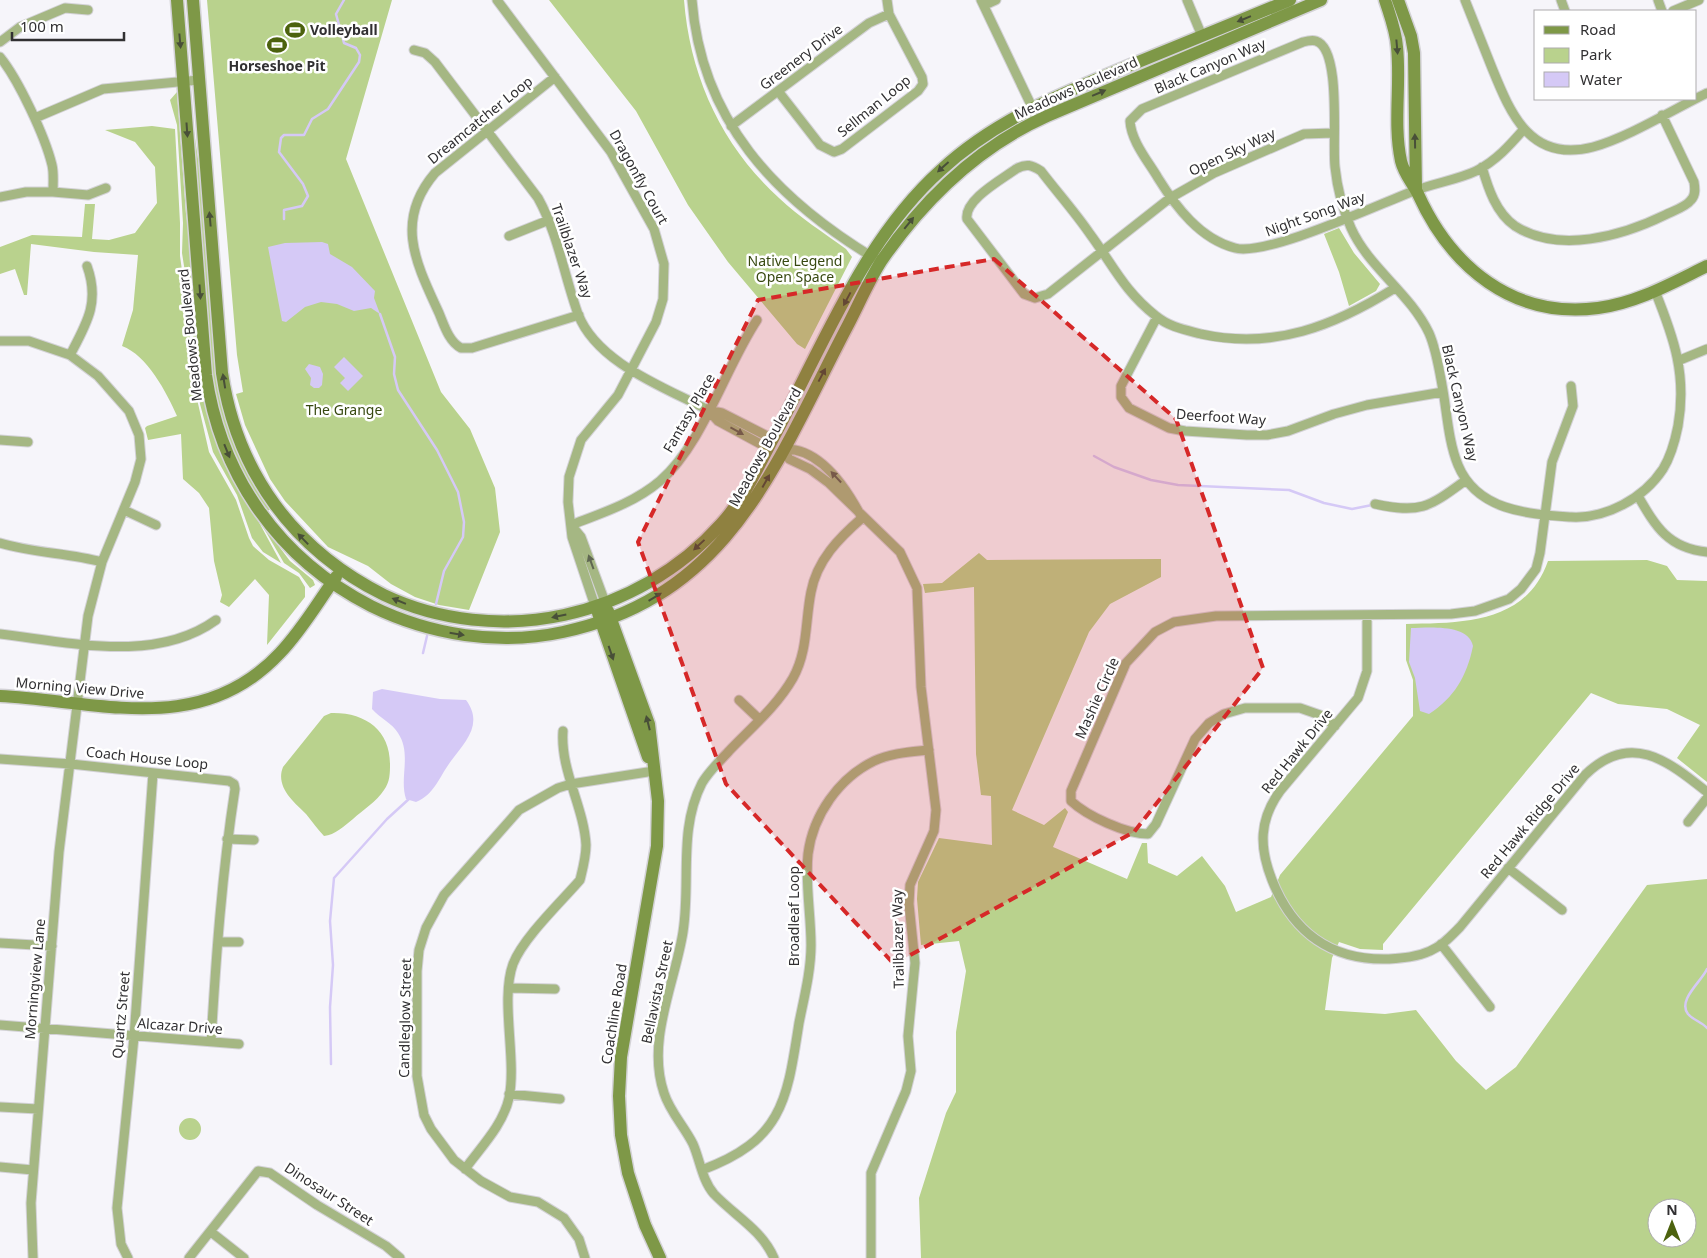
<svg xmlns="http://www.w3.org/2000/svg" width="1707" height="1258" viewBox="0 0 1707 1258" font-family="'Noto Sans',sans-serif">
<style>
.green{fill:#b9d28d;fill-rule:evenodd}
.water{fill:#d5c9f6}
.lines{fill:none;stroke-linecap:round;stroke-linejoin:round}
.stream{stroke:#d5c9f6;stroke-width:2.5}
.street-casing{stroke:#d3d2d6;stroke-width:11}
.secondary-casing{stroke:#d3d2d6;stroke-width:15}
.street{stroke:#a5b783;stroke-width:9}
.secondary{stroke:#7e9847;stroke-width:12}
.oneway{fill:#484f38}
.oneway2{fill:#5f6652}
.marked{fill:#d62828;fill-opacity:0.2;stroke:#d62828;stroke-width:4;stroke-dasharray:10 6;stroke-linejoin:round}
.labels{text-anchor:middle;stroke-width:5;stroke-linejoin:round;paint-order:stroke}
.poi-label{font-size:14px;font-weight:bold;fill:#313032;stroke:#fff;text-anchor:start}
.street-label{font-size:14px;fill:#313032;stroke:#fff}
.park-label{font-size:14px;fill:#384911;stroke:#fff}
</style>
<rect width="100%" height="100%" fill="#f6f5fa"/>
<path class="green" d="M207 0H392L346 159 441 392 470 429 495 488 500 532 469 610 439 605 415 597 391 584 368 566 328 547 285 501 270 479 245 425 236 394 243 392 237 355Z
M549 0H684C690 77 722 146 779 198 799 217 824 233 846 249L852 257 805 349 797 344 728 262 688 205 636 111Z
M177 92 186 214 222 454 281 563 263 552 252 538 237 495 213 452 200 404 196 377 191 311 182 253 183 223 177 125 170 100Z
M192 118 201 179 216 361 271 509 265 512 254 496 224 435 213 382Z
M152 126 175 129 180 223V256L189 321 192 377 209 452 236 500 249 538 253 546 269 560 299 577 305 587V597L267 645 269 595 255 579 229 607 220 602 222 595 214 561 209 508 199 493 183 479 181 434 148 440 145 428 147 426 177 416C167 393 147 355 122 346L133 310 138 255 94 252 31 244 27 295H24L15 269 0 274V247L32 235 82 237 85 204H95L92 239 109 240 135 233 157 203 155 167 135 142 105 130Z
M1339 228 1354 253 1380 284 1376 291 1349 306 1339 272 1324 234Z
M259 520 290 561 313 580 315 585 310 588 299 573 284 563Z
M979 553 987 560 1161 559V577L1110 604 1089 632 1012 810 1044 825 1065 808 1068 812 1053 847 1127 879 1142 843H1147L1148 863 1177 876 1202 856 1225 886 1236 912 1271 897 1280 875 1413 716V680L1406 660V624C1462 623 1526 624 1548 561L1647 560 1667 566 1677 580 1707 581V782L1677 758 1700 725 1667 709 1618 704 1591 693 1383 944V950L1360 949 1339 942 1332 958 1325 1010 1385 1014 1416 1010 1456 1061 1486 1090 1516 1067 1647 885 1707 879V1258H921L919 1198 946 1113 956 1092V1032L966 971 959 941 921 945 917 899 918 882 939 838 992 845 991 796 981 795 976 754 974 587 925 593 923 584 942 583ZM1657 1208H1687V1238H1657Z
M331 713C365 712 390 730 390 764 390 773 390 782 384 790 377 801 363 810 353 819 344 826 335 835 324 836 317 829 312 821 306 814 294 802 275 787 283 767L324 716Z
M179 1129a11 11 0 1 1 22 0a11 11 0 1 1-22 0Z"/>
<path class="water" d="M322 242 328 244 330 254 352 267 375 291 374 298 380 314 371 308 354 311 337 304 321 302 305 307 286 322 282 321 268 247 285 243Z
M344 357 363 376 348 391 340 383 345 378 334 367Z
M309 364 320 367 323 374 322 385 319 388H314L310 385 311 378 305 369Z
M1411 628C1427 628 1468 623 1473 646 1467 676 1454 698 1429 714L1420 711 1415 678 1409 662Z
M382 689 440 699 466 700C484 724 465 742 451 761 439 777 435 794 416 802L406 799C399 778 412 754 398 733 392 723 380 718 372 709L373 692Z"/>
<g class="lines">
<path class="stream" d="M284 219V210L302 206 308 196 303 184 279 152 281 138 284 135H304L312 119 328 109 359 62 360 55 356 48 344 43 336 14 344 0
M380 314 395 357 394 374 398 390 437 450 458 492 464 522 463 537 444 571 436 604
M1094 456 1114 467 1151 480 1178 485 1289 490 1324 503 1352 509 1372 505
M423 653 427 636
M1707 969C1702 981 1677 1000 1688 1014 1693 1020 1702 1022 1707 1028
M331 1064 330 1007 333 965 330 921 334 878 387 819 410 798"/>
<defs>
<path id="street" d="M497 0 611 152 654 229 664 264 663 299 656 322 618 395 581 440 569 477 568 502 572 537 595 606
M692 0C701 120 775 198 874 258
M981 0 1032 107
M1187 0 1202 36
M1465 0C1474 23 1483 45 1492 68 1511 115 1531 163 1593 147 1629 137 1672 110 1707 93
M1561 0 1565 11
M1658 0 1662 11
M985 5 996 0
M1673 11 1699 0
M0 42 20 27 65 8 88 10
M414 50 425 53 435 62 538 198C558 234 564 275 578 314 597 363 664 387 708 410L718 421 768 448
M0 57C18 79 45 136 52 165 54 173 53 183 53 192
M555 77 435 173C394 221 416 263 439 313 444 325 449 342 461 348H472L579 315
M778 91 820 145 834 152 842 149 918 91 923 84 922 77 889 14 887 0
M35 118 103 89 199 80
M731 126 869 23 889 14
M1524 129C1510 145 1496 161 1476 171 1457 180 1434 183 1414 191 1379 204 1266 257 1235 248 1200 239 1176 207 1158 178 1148 161 1131 141 1130 121L1142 109 1303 42C1307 41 1312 40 1316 41 1342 49 1332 144 1335 167 1337 186 1343 210 1351 228 1369 268 1410 293 1429 333 1436 349 1439 368 1442 385 1447 411 1448 441 1458 465 1477 511 1528 514 1571 517 1606 519 1644 498 1663 469 1671 456 1675 441 1678 426 1687 375 1674 338 1655 291
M1333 133 1304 134 1214 173 1170 198 1048 294 1035 298 1024 294 967 219C964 200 1001 180 1016 169 1026 163 1032 165 1041 171 1057 192 1075 212 1090 234 1113 265 1124 291 1156 316 1169 327 1186 330 1201 334 1274 350 1334 326 1395 288
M1482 167C1488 188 1496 213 1515 226 1559 254 1622 236 1665 215 1673 211 1686 207 1691 200 1696 195 1695 188 1694 182L1662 115
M0 197 26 192H53L88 195 106 188
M509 236 549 220
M1157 317 1121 386V397L1129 408 1169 428 1185 431 1247 435H1267L1288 431 1334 414 1367 405 1443 392
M0 341H29L70 355 98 376 129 411 139 435 141 459 135 482 102 562 88 616 59 852 31 1203 33 1258
M70 355C87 323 100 302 87 266
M1680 360 1707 349
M708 410 722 413 773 439
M0 440 28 442
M1638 496C1656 527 1668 548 1707 552
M1375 504C1421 514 1429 507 1466 480
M124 510 156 525
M862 518C847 489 820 447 783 449L789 459 810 469 829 483 900 552 917 588 921 687 936 810 934 831 910 885 909 904 915 963 908 1036 911 1071 906 1091 871 1173V1258
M571 525C602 513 634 503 660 481 703 444 725 368 757 320
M571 525 581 537 605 602
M0 543C33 553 68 553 102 562
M1367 615V671L1358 698 1280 791C1259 820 1259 847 1272 880 1293 933 1332 961 1389 959 1403 958 1417 957 1430 951 1442 946 1451 936 1460 927L1585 775C1630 731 1667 760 1707 792
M0 634C69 642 155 664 216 620
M739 700 759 719
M1335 726 1320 715 1300 708H1245L1224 714 1209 723 1195 739 1156 824 1148 834C1126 834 1087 816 1071 801V791L1126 663 1155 632 1174 622 1216 616 1451 614 1475 611 1509 599 1521 589 1536 569 1540 553 1552 462 1573 406 1571 386
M0 759 71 764 229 781 234 784 235 789C222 873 216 957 211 1042
M1688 822 1707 798
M227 839 254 840
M1508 868 1562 910
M218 942H239
M0 943 52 946
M1441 944 1490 1007
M510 988 555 989
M0 1025 239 1044
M509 1094 560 1099
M0 1107 38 1109
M0 1167 33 1170
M465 1169C481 1147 503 1125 509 1098 517 1059 500 1000 513 964 523 938 561 902 580 880 583 868 586 857 586 845 584 807 560 770 563 731
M702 1170C783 1140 787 1100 799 1023 804 998 811 971 811 945 811 915 805 884 808 854 813 815 839 778 874 761 891 753 911 752 929 750
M211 1232 244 1258
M128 1258 121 1244 117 1208 134 1037 153 773
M189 1258 258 1171 270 1173 317 1205 386 1246 400 1258
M585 1258 579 1239 564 1218 538 1202 510 1197 481 1181 454 1160 431 1129 424 1115 417 1076V971L419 950 426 928 444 895 519 810 558 788 571 784 654 771
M774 1258C761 1229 735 1216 714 1194 702 1180 700 1160 693 1144 684 1126 670 1112 664 1093 646 1041 675 983 683 932 691 881 678 830 702 783 709 771 720 761 729 751 751 728 777 706 793 678 808 651 805 622 811 592 817 560 839 538 862 518"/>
<path id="secondary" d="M177 0 206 375C221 477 279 559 371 606 430 635 499 646 563 632 732 596 776 462 848 325 859 304 869 280 882 260 925 198 978 147 1047 116L1321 0
M193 0 222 373C237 473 294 550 384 595 439 621 504 628 564 615 624 602 680 570 721 524 744 499 758 467 774 437 823 346 863 240 941 170 995 120 1059 95 1126 67 1181 45 1235 22 1290 0
M1385 0C1390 16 1396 31 1397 47 1401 85 1393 123 1401 161 1404 174 1412 182 1418 194 1451 267 1513 319 1598 308 1637 303 1672 283 1707 266
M1398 0 1411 36 1414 53 1416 190
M608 611 649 724 658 801 657 846 621 1057 619 1096 621 1135 628 1173 645 1225 660 1258
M598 613 648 757
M0 696C99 701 201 738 280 653 302 630 318 602 336 577"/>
</defs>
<use href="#street" class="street-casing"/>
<use href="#secondary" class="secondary-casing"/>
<use href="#street" class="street"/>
<use href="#secondary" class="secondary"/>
</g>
<defs><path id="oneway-solid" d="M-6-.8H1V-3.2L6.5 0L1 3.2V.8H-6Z" transform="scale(1.25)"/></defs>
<g class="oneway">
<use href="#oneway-solid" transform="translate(1244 19) rotate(158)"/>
<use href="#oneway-solid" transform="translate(180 41) rotate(85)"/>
<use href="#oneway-solid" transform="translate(1397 47) rotate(85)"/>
<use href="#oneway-solid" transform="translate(1099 93) rotate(-23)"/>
<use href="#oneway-solid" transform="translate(187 130) rotate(86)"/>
<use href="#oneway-solid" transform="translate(1415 141) rotate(-91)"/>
<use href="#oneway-solid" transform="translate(943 167) rotate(138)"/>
<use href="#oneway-solid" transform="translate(210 219) rotate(-95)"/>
<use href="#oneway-solid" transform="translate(909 223) rotate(-51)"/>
<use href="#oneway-solid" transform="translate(200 292) rotate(86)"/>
<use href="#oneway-solid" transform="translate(847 299) rotate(118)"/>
<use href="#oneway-solid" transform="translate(822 375) rotate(-62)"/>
<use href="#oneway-solid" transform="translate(224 381) rotate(-99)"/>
<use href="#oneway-solid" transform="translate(227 451) rotate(68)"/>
<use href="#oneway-solid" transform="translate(766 481) rotate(-61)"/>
<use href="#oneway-solid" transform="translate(303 539) rotate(-134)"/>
<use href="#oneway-solid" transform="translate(699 545) rotate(137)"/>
<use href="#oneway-solid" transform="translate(655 597) rotate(-31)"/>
<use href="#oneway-solid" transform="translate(399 601) rotate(-158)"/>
<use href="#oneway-solid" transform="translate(559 616) rotate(168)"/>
<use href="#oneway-solid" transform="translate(457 634) rotate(9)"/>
<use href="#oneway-solid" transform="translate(611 653) rotate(71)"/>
<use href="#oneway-solid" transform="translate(648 723) rotate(-104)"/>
</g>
<g class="oneway2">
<use href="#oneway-solid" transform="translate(737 431) rotate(29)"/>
<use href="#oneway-solid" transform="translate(836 477) rotate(-133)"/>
<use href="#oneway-solid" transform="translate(591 562) rotate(-110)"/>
</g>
<path class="marked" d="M994 259 1176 419 1263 668 1134 832 894 964 726 784 638 542 758 300Z"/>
<defs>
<symbol id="stadium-bare" viewBox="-9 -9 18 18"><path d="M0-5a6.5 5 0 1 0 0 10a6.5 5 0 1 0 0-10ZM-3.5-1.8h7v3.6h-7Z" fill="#4c620e" stroke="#fff" stroke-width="2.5" paint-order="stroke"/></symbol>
</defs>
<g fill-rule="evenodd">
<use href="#stadium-bare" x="281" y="16" width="28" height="28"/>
<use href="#stadium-bare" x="263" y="31" width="28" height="28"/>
</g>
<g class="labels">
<g class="poi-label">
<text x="310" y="35">Volleyball</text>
<text x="277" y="71" text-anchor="middle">Horseshoe Pit</text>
</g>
<g class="street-label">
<text transform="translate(801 57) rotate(-37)" y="5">Greenery Drive</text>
<text transform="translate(1210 66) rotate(-23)" y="5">Black Canyon Way</text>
<text transform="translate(1076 88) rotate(-24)" y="5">Meadows Boulevard</text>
<text transform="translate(874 106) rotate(-39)" y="5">Sellman Loop</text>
<text transform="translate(480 120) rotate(-39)" y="5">Dreamcatcher Loop</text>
<text transform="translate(1232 152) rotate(-25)" y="5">Open Sky Way</text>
<text transform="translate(639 177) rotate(61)" y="5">Dragonfly Court</text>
<text transform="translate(1315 214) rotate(-20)" y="5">Night Song Way</text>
<text transform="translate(572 251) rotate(71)" y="5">Trailblazer Way</text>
<text transform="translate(190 335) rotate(-96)" y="5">Meadows Boulevard</text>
<text transform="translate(1460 403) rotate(77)" y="5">Black Canyon Way</text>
<text transform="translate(689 413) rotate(-60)" y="5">Fantasy Place</text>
<text transform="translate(1221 417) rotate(4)" y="5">Deerfoot Way</text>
<text transform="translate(765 447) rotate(-61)" y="5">Meadows Boulevard</text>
<text transform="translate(80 688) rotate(5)" y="5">Morning View Drive</text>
<text transform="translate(1097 698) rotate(-66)" y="5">Mashie Circle</text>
<text transform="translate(1297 751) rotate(-51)" y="5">Red Hawk Drive</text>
<text transform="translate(147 758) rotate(6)" y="5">Coach House Loop</text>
<text transform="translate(1530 821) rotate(-50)" y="5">Red Hawk Ridge Drive</text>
<text transform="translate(794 916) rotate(-90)" y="5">Broadleaf Loop</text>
<text transform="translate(898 939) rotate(-91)" y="5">Trailblazer Way</text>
<text transform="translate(35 979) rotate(-85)" y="5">Morningview Lane</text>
<text transform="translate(657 992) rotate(-78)" y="5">Bellavista Street</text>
<text transform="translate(614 1014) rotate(-81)" y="5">Coachline Road</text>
<text transform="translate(121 1015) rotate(-85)" y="5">Quartz Street</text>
<text transform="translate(405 1018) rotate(-89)" y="5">Candleglow Street</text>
<text transform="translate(180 1026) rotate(4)" y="5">Alcazar Drive</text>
<text transform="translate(329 1194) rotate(33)" y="5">Dinosaur Street</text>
</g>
<g class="park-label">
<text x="795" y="266">Native Legend<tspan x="795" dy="16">Open Space</tspan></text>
<text x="344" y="415">The Grange</text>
</g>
</g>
<rect x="1534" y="10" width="162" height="90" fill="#ffffff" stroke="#adacad"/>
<rect x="1544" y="26" width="25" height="8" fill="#7e9847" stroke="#adacad"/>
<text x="1580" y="35" font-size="15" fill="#313032">Road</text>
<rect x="1544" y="48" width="25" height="15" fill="#b9d28d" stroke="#adacad"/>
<text x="1580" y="60" font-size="15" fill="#313032">Park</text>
<rect x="1544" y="72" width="25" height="15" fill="#d5c9f6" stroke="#adacad"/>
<text x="1580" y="85" font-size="15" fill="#313032">Water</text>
<g transform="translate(1672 1223)"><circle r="24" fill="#ffffff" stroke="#adacad"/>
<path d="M0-4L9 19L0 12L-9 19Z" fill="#4c620e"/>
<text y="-8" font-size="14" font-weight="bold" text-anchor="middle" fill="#313032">N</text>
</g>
<path d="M12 32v8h112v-8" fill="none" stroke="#313032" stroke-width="2.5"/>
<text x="20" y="32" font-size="15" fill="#313032" stroke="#ffffff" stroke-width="4" paint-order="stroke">100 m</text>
</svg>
